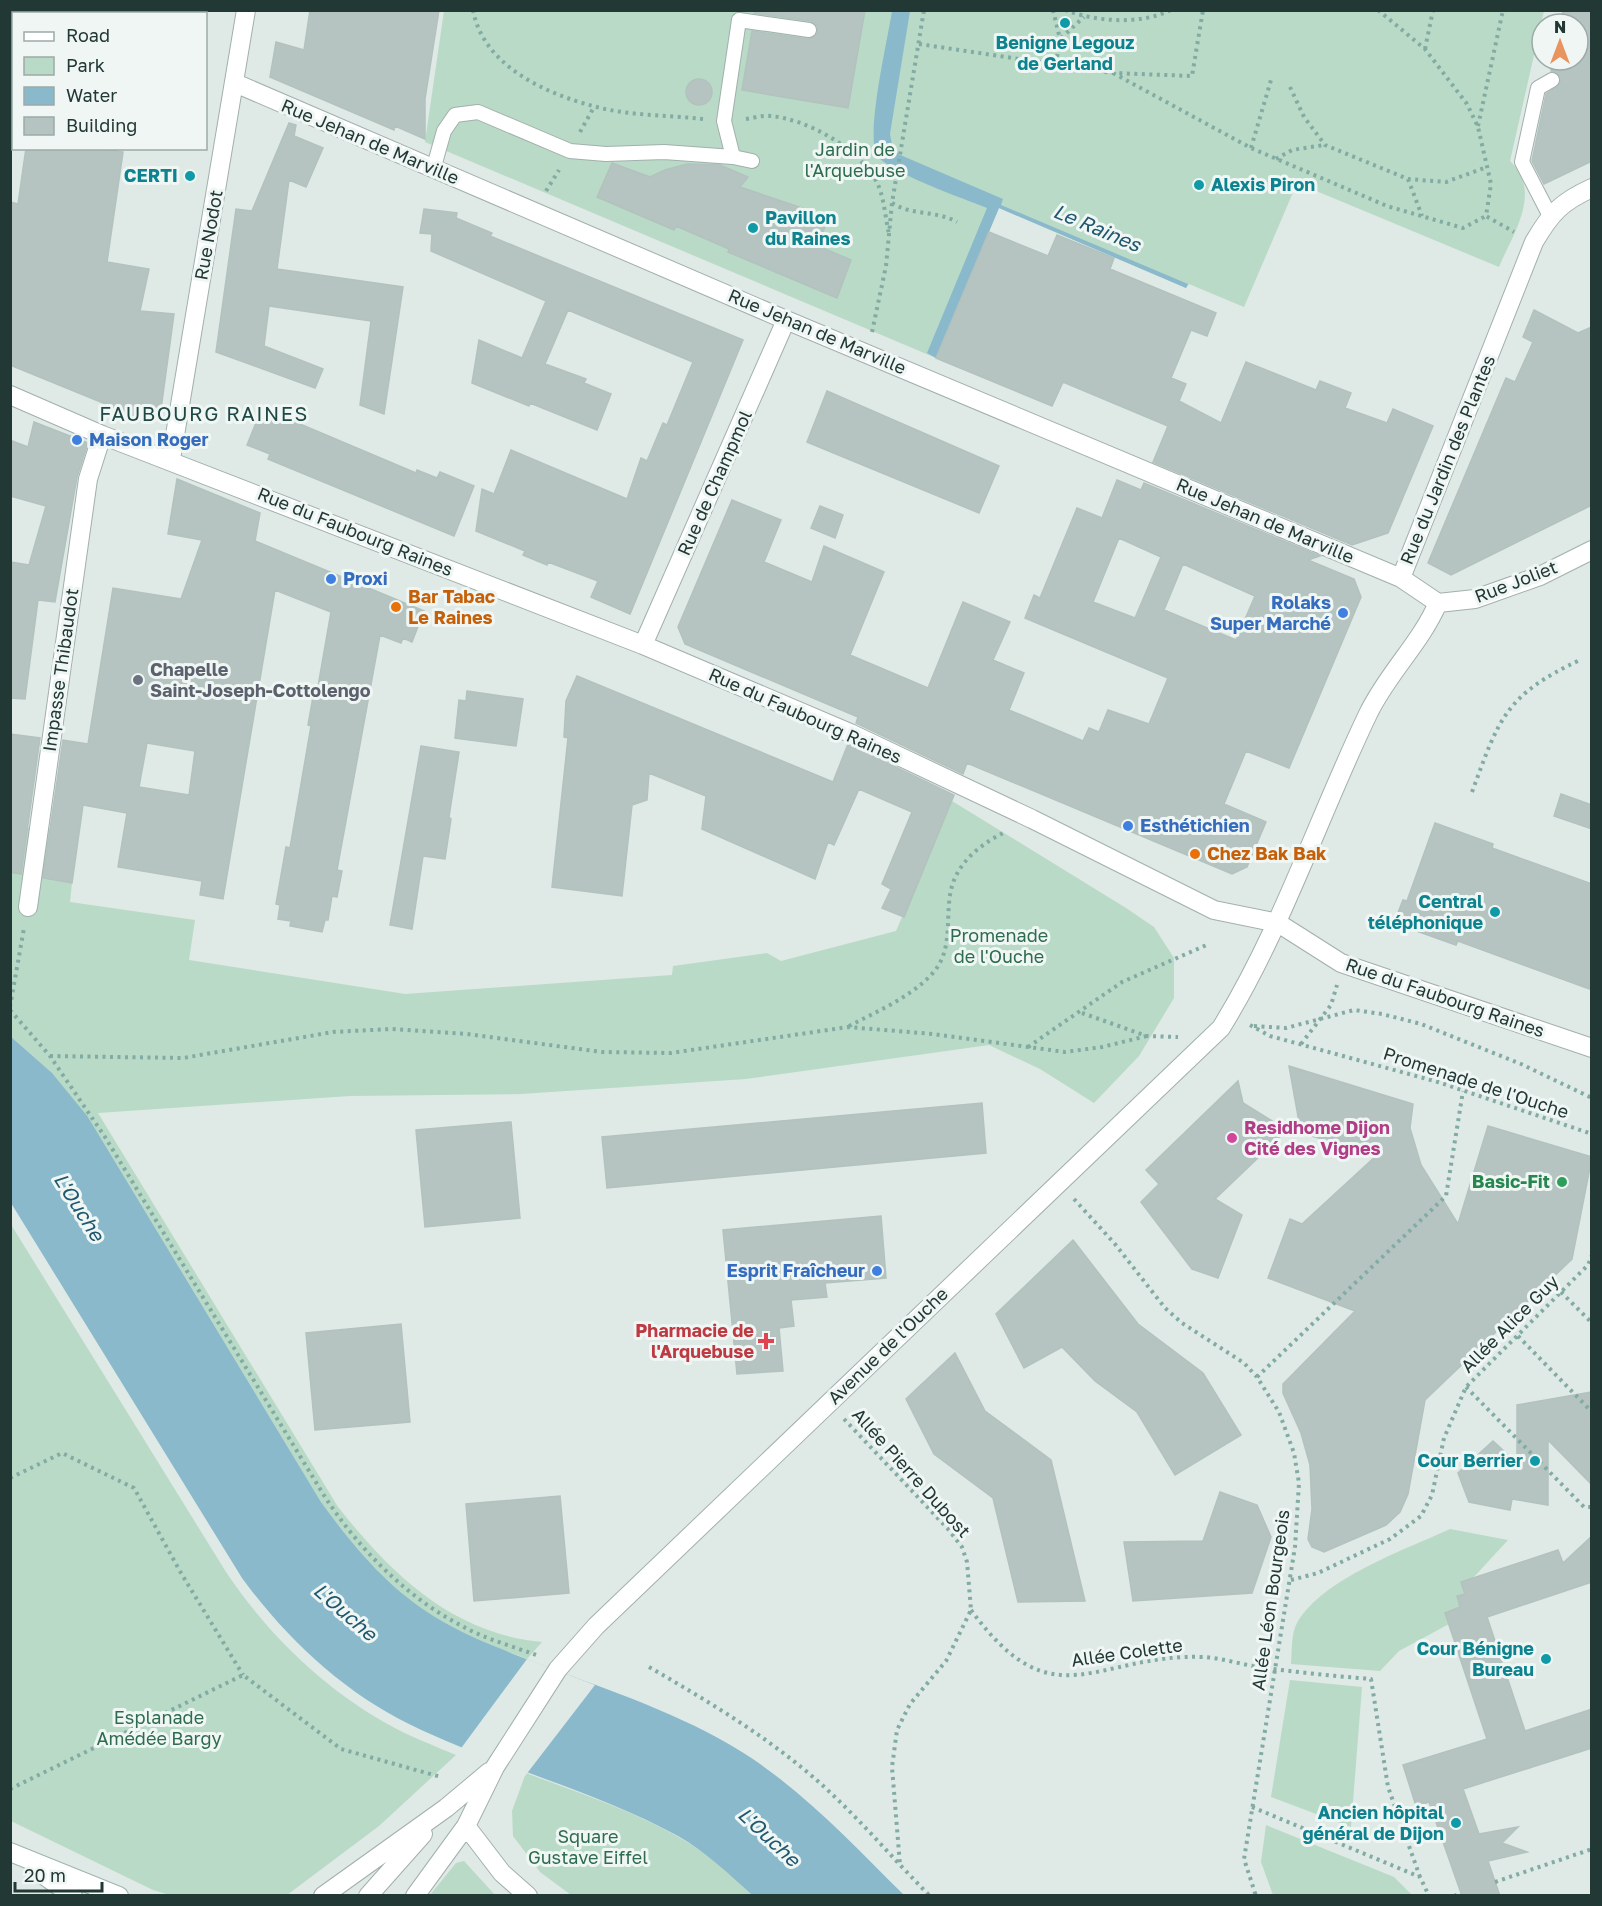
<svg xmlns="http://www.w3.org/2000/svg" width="1602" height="1906" viewBox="0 0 1602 1906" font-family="'Golos Text',sans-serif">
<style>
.green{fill:#b9dac6}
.water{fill:#8ab9cc}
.pier{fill:#dfe9e6}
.building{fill:#b5c4c0;stroke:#b2c2be;stroke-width:1.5;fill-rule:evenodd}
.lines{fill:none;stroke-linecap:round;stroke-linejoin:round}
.lane-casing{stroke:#a2b0ad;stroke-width:16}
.street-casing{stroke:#a2b0ad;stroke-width:20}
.secondary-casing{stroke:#9fb4b0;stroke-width:20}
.path{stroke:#82aba4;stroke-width:4;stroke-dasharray:3 4.5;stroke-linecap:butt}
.lane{stroke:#fff;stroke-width:14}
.street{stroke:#fff;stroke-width:18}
.secondary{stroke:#fff;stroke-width:18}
.culture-dot{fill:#0f9aa8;stroke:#eff6f4;stroke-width:2}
.shop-dot{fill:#3f7fe0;stroke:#eff6f4;stroke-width:2}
.food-dot{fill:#e8710a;stroke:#eff6f4;stroke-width:2}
.worship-dot{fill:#6b7280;stroke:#eff6f4;stroke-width:2}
.hotel-dot{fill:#d1479c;stroke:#eff6f4;stroke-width:2}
.leisure-dot{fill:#2e9e5b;stroke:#eff6f4;stroke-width:2}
.health-dot{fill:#e0444e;stroke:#eff6f4;stroke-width:2}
.labels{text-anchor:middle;stroke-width:6;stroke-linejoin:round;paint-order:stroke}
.culture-label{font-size:18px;font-weight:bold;fill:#0d838f;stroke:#eff6f4;text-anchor:end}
.street-label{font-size:18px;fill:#213835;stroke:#eff6f4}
.park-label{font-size:18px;fill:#2e6c4f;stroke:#eff6f4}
.shop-label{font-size:18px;font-weight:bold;fill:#366cbe;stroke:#eff6f4;text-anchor:start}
.food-label{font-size:18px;font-weight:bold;fill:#c56008;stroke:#eff6f4;text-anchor:start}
.worship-label{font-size:18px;font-weight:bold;fill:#5b616d;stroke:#eff6f4;text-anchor:start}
.hotel-label{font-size:18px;font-weight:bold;fill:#b23c85;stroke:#eff6f4;text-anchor:start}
.leisure-label{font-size:18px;font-weight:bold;fill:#27864d;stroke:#eff6f4;text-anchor:end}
.health-label{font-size:18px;font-weight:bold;fill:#be3a42;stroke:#eff6f4;text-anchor:end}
.water-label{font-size:20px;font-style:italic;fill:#205870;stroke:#eff6f4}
.neighbourhood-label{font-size:20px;letter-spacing:1.5px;fill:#1f4944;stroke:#eff6f4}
</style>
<rect width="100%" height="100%" fill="#dfe9e6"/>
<path class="green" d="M444 11H1544L1510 161C1543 192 1513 233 1499 267L1297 183 1244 307 1189 284 1186 288 999 208 936 358 425 142Z
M952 801 1126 908 1154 927 1174 958V998L1139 1056 1094 1103 1040 1069 989 1045 746 1079 521 1094 350 1096 98 1113 338 1507C391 1574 453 1634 542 1642L527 1659C496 1647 463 1636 434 1617 388 1587 353 1546 321 1502L88 1117 11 1119V826L50 829 43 877 72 883 70 902 195 920 189 960 405 994 672 975 673 966 767 953 781 961 896 931Z
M10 1223 226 1572C268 1635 326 1691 393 1727 413 1738 435 1746 456 1755L379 1826 287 1895H170L153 1890 11 1821Z
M1450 1529 1508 1540 1473 1578 1465 1594 1457 1597 1460 1607 1445 1613 1449 1624 1399 1651 1380 1671 1291 1664C1292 1653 1291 1633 1297 1623 1323 1578 1405 1550 1450 1529Z
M1290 1680 1362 1687 1351 1827 1271 1797Z
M526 1773C589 1797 657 1818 711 1858 726 1869 739 1883 752 1895H571L540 1872 513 1836 512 1811Z
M1266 1825 1394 1877 1412 1895H1273L1261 1862Z
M464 1861 495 1895H430L456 1863Z"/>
<path class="water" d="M892 11H910L890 134 892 145 898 154 1003 199 1001 205 1188 284 1186 288 999 208 936 358 927 353 987 208C965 199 887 172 877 155 865 135 888 38 892 11Z
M11 1037 52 1073 88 1117 321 1502C353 1546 388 1588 435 1617 462 1634 492 1645 521 1657 587 1683 656 1704 718 1738 791 1777 846 1838 904 1895H752C729 1874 706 1852 678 1836 592 1789 496 1767 409 1724 343 1692 285 1637 242 1578L11 1203Z"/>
<path class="pier" d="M527 1659 595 1685 525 1776 459 1751Z"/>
<path class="building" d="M310 10H439L425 99V139L395 126 394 130 270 77 276 42 304 50Z
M755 10H865L848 108 742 90 752 31 808 39 813 38 818 32 817 26 811 21 754 13Z
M1563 10H1592V161L1544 184 1532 161 1546 94 1557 87 1561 81 1557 73 1551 71 1553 60H1578V24H1561Z
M686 92a13 13 0 1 1 26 0a13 13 0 1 1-26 0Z
M289 123 296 125 294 136 323 148 306 187 289 180 277 269 403 287 384 414 360 405 371 321 269 306 264 346 323 369 315 388 216 352 236 209 252 211Z
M26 148H100L123 152 107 262 149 269 140 311 174 314 161 409 142 419 10 365V202L18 204Z
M612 163 650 177 665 170 687 164 720 165 748 177 740 187 802 208 814 215 826 224 818 246 851 260 837 298 728 252 729 249 676 226 674 230 597 197Z
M424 209 457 213 456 218 492 233 490 236 743 340 630 614 591 597 598 581 548 562 547 565 523 555 525 551 476 531 482 489 494 494 511 450 627 499 641 458 647 461 663 423 667 425 693 362 568 310 545 364 586 379 584 383 611 394 597 430 530 403 529 406 472 383 479 340 522 358 546 301 431 251 432 234 420 233Z
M989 232 1048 256 1057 235 1114 258 1110 269 1216 313 1207 336 1191 330 1171 378 1186 384 1179 401 1221 423 1246 362 1316 390 1320 381 1351 393 1345 408 1387 423 1393 409 1433 426 1388 533 1352 545 1153 462 1168 426 1063 382 1052 406 936 358Z
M1534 310 1578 333 1592 327V505L1451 575 1428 563 1506 378 1515 382 1533 342 1523 337Z
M827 391 999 466 979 513 807 442Z
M262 408 416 473 417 470 437 478 440 472 474 486 454 536 268 459 270 454 247 445Z
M34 422 88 443 77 477 55 602 38 600 25 699 10 698V562L29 565 46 506 10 496V440L28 447Z
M177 479 260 513 255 541 424 611 412 642 403 638 401 643 380 635 337 870 342 871 337 897 332 896 328 920H325L322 932 290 926 291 921 278 919 280 905 276 904 286 847 290 848 311 726 308 725 313 697 316 698 331 612 275 590 223 899 200 895 202 881 118 867 127 813 83 805 72 883 43 878 63 740 88 744 113 588 181 599 202 540 168 534ZM147 743 195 751 189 795 139 787Z
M1117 480 1141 490 1144 483 1320 556 1308 560 1354 579 1361 597 1289 768 1246 751 1224 804 1266 822 1247 867 1232 874 967 763 963 774 856 723 858 717 685 644 678 627 732 500 781 520 764 562 812 582 824 546 884 572 850 655 928 688 963 602 1010 622 993 660 1024 673 1009 710 1083 741 1089 728 1099 732 1108 710 1149 724 1168 678 1025 618 1034 595 1040 598 1077 508 1102 518ZM1119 538 1161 557 1135 618 1093 602ZM1183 564 1255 596 1236 640 1164 610Z
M820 506 843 515 835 538 811 528Z
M577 676 833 782 848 744 954 795 904 917 882 908 891 889 882 884 912 812 859 789 834 845 828 842 815 879 702 829 706 796 649 773 647 800 632 805 622 896 552 887 568 738 564 737 566 701Z
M467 691 523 699 516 746 455 738 459 700 466 701Z
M10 734 40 738 21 874 10 872Z
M421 746 459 752 449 817 451 819 445 859 423 856 412 929 390 925Z
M1561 794 1592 805V829L1554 816Z
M1435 823 1493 844 1492 848 1592 884V990L1458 941 1456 945 1394 923 1403 900 1407 901Z
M1289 1066 1413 1104 1410 1128 1421 1165 1458 1224 1488 1126 1592 1157 1572 1259 1425 1400 1408 1494 1400 1512 1386 1525 1324 1552 1312 1547 1308 1539 1312 1509 1310 1465 1301 1433 1283 1393V1384L1355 1311 1268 1278 1290 1219 1302 1224 1377 1155 1301 1133Z
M1238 1081 1243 1103 1287 1130 1215 1199 1242 1215 1218 1278 1192 1269 1141 1202 1159 1184 1146 1170Z
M982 1103 986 1153 607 1188 602 1137Z
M511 1122 520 1218 425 1227 416 1130Z
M881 1216 886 1278 825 1283 827 1297 791 1300 794 1326 779 1328 783 1371 737 1374 723 1230Z
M1073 1240 1138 1324 1203 1373 1241 1435 1175 1475 1137 1412 1095 1381 1062 1347 1024 1368 996 1314Z
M401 1324 410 1422 315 1430 306 1333Z
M955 1353 985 1411 1051 1460 1085 1601 1018 1602 993 1498 934 1454 906 1399Z
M1592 1392V1485L1548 1440V1505L1512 1499 1510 1510 1469 1502 1458 1473 1493 1441 1517 1463V1405Z
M1220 1492 1257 1505 1271 1537 1252 1593 1133 1601 1124 1542 1203 1541Z
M560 1496 569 1593 474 1601 466 1504Z
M1592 1536V1582L1487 1617 1525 1731 1592 1709V1748L1463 1789 1479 1834 1518 1827 1502 1843 1527 1852 1488 1861 1500 1896H1462L1429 1802 1416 1806 1403 1765 1487 1739 1445 1613 1460 1607 1457 1596 1465 1594 1461 1582 1558 1550 1563 1563Z"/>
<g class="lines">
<defs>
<path id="lane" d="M24 14V10
M10 66H14
M10 106 14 85
M733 157 724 121 739 20 809 30
M433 170 444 131 455 115 478 112 570 151 606 154 664 152 733 157 752 161
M1550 216 1522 162 1538 88 1552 80"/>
<path id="street" d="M235 83 786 320 1401 578 1438 603
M10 395 102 435 643 645 850 733 1032 819 1214 910 1278 923 1341 963 1592 1048
M171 459 246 10
M1401 578 1534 242C1551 213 1561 202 1592 188
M1438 603 1475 599 1540 576 1592 550
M643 645 786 320
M28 907 88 479 102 435
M466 1826 502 1873 528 1896
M323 1896 446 1808 489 1772
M368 1896 423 1834
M415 1896 466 1826 495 1767 558 1669 596 1626 1221 1028C1282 929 1318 818 1368 714 1387 674 1420 644 1438 603"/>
<path id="secondary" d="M10 1852 119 1896
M39 1872 73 1896"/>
</defs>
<use href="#lane" class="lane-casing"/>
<use href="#street" class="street-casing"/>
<use href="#secondary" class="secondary-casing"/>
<path class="path" d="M473 10C483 65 544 93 593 106 628 116 667 115 703 119
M1053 10 1060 39 1056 63
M1065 10C1097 22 1140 25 1171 10
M1378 10 1425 49 1467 104 1478 127 1491 184 1486 216 1514 232
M1061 38 1084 17
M919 44 1113 73 1192 76 1203 10
M1425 49 1433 10
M1113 73 1251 148 1387 206 1463 228 1486 216
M1290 87 1304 117 1325 145 1408 179 1446 182 1487 167
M746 119C754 118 762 115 770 116 807 119 856 147 875 179 884 193 885 217 889 234
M1478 126 1503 10
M580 132 594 107
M1251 148 1271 80
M1276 159 1292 150 1324 145
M1408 179 1422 216
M546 191 559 170
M892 203C912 216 936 210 957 222
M872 332 886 266 892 203 924 10
M1472 792C1499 719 1505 695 1580 660
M10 1007 24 928
M10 1010 50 1056 105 1137 325 1497C359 1549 406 1597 462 1626 485 1639 512 1646 536 1655
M1082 1013 1147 1036 1178 1037
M1250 1025 1270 1036 1438 1082 1592 1134
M849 1026C876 1012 909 998 931 975 958 947 941 908 955 878 964 857 985 842 1005 832
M1254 1026 1286 1028 1354 1010 1382 1014 1421 1024 1521 1064 1592 1098
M1301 1044 1331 1005 1337 985
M1028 1047 1122 982 1209 944
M50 1056 183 1058 333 1032 392 1029 467 1034 602 1052 671 1053 848 1027 933 1034 1065 1052 1102 1047 1147 1036
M1074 1199 1115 1244 1165 1308 1182 1323 1244 1363 1257 1377 1279 1412 1294 1453 1299 1483 1295 1547 1244 1859 1256 1896
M1561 1292 1592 1323
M1518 1336 1592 1412
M1257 1377 1446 1196 1463 1091
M1466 1387 1584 1507H1592
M844 1419 948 1529 962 1547 967 1562 971 1610 946 1661 910 1704 897 1730 892 1767 900 1865
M10 1478 62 1453 134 1488 181 1573 243 1675
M1291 1580 1318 1573 1390 1539 1421 1516 1432 1495 1444 1438 1466 1387 1588 1265 1592 1255
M971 1610C1054 1724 1095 1653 1204 1657 1221 1658 1240 1664 1258 1667 1295 1672 1333 1676 1371 1679L1388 1787 1420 1877
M649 1667C706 1700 763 1734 813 1777 855 1813 891 1857 930 1896
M10 1789 243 1675 341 1749 441 1777
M1252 1807 1420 1877 1429 1896
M1495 1882 1592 1849
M1454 1896 1461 1893"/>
<use href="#lane" class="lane"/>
<use href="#street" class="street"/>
<use href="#secondary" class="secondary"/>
</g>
<g class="culture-dot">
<circle cx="1065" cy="23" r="6"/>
<circle cx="190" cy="176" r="6"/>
<circle cx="1199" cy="185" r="6"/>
<circle cx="753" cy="228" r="6"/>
<circle cx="1495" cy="912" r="6"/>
<circle cx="1535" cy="1461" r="6"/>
<circle cx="1546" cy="1659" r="6"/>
<circle cx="1456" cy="1823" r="6"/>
</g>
<g class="shop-dot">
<circle cx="77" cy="440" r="6"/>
<circle cx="331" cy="579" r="6"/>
<circle cx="1343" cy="613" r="6"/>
<circle cx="1128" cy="826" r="6"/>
<circle cx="877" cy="1271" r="6"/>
</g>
<g class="food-dot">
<circle cx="396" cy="607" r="6"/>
<circle cx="1195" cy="854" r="6"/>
</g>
<circle class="worship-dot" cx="138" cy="680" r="6"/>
<circle class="hotel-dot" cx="1232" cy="1138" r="6"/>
<circle class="leisure-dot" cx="1562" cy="1182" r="6"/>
<path class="health-dot" d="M763 1332h6v6h6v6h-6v6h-6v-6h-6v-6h6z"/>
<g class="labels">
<g class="culture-label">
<text x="1065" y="49" text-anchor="middle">Benigne Legouz<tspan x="1065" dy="21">de Gerland</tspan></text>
<text x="178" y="182">CERTI</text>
<text x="1211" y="191" text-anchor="start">Alexis Piron</text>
<text x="765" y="224" text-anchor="start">Pavillon<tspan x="765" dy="21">du Raines</tspan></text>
<text x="1483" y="908">Central<tspan x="1483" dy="21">téléphonique</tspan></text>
<text x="1523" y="1467">Cour Berrier</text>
<text x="1534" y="1655">Cour Bénigne<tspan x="1534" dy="21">Bureau</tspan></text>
<text x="1444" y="1819">Ancien hôpital<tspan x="1444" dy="21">général de Dijon</tspan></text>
</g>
<g class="street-label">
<text transform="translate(370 142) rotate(23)" y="6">Rue Jehan de Marville</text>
<text transform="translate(209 235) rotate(-80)" y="6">Rue Nodot</text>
<text transform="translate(817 332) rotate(23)" y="6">Rue Jehan de Marville</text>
<text transform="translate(1448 460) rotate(-68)" y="6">Rue du Jardin des Plantes</text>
<text transform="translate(715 483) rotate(-66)" y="6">Rue de Champmol</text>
<text transform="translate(1265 521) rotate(23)" y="6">Rue Jehan de Marville</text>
<text transform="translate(355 532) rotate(22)" y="6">Rue du Faubourg Raines</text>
<text transform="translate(1516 582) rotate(-21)" y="6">Rue Joliet</text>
<text transform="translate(61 670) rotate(-82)" y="6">Impasse Thibaudot</text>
<text transform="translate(805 716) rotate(24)" y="6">Rue du Faubourg Raines</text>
<text transform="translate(1445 998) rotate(19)" y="6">Rue du Faubourg Raines</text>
<text transform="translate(1476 1083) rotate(18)" y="6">Promenade de l'Ouche</text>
<text transform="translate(1510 1324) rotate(-45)" y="6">Allée Alice Guy</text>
<text transform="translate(888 1346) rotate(-44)" y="6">Avenue de l'Ouche</text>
<text transform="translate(911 1473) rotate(48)" y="6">Allée Pierre Dubost</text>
<text transform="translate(1271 1600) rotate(-82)" y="6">Allée Léon Bourgeois</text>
<text transform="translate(1127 1653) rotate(-8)" y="6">Allée Colette</text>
</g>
<g class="park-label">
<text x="855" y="156">Jardin de<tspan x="855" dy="21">l'Arquebuse</tspan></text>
<text x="999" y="942">Promenade<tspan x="999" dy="21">de l'Ouche</tspan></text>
<text x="159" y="1724">Esplanade<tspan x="159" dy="21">Amédée Bargy</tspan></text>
<text x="588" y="1843">Square<tspan x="588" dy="21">Gustave Eiffel</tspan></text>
</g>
<g class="shop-label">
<text x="89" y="446">Maison Roger</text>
<text x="343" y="585">Proxi</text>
<text x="1331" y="609" text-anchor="end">Rolaks<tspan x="1331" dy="21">Super Marché</tspan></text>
<text x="1140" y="832">Esthétichien</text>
<text x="865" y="1277" text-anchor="end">Esprit Fraîcheur</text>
</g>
<g class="food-label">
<text x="408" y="603">Bar Tabac<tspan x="408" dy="21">Le Raines</tspan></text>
<text x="1207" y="860">Chez Bak Bak</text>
</g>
<g class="worship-label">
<text x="150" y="676">Chapelle<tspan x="150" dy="21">Saint-Joseph-Cottolengo</tspan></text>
</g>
<g class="hotel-label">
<text x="1244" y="1134">Residhome Dijon<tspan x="1244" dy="21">Cité des Vignes</tspan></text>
</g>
<g class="leisure-label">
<text x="1550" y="1188">Basic-Fit</text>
</g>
<g class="health-label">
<text x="754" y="1337">Pharmacie de<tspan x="754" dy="21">l'Arquebuse</tspan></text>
</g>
<g class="water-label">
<text transform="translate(1097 228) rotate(23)" y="7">Le Raines</text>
<text transform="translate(79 1207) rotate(58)" y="7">L'Ouche</text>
<text transform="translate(345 1612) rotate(41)" y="7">L'Ouche</text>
<text transform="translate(769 1837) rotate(43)" y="7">L'Ouche</text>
</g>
<g class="neighbourhood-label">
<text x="204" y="421">FAUBOURG RAINES</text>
</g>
</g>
<rect width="1602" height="1906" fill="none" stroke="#213835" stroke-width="24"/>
<rect x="12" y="12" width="195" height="138" fill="#eff6f4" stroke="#9daaa8" stroke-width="1.5"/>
<rect x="24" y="32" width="30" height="9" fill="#ffffff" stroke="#9daaa8" stroke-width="1.5"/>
<text x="66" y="42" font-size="18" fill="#213835">Road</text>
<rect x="24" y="57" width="30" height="18" fill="#b9dac6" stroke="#9daaa8" stroke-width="1.5"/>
<text x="66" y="72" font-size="18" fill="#213835">Park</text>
<rect x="24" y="87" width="30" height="18" fill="#8ab9cc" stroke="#9daaa8" stroke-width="1.5"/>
<text x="66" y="102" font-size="18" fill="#213835">Water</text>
<rect x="24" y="117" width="30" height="18" fill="#b5c4c0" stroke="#9daaa8" stroke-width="1.5"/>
<text x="66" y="132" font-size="18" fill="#213835">Building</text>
<g transform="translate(1560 42)"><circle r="28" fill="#eff6f4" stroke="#9daaa8" stroke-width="1.5"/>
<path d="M0-4.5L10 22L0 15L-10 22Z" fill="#e9935e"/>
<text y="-9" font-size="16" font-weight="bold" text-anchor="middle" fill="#213835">N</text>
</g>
<path d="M15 1882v9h87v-9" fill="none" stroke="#213835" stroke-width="3"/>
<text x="24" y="1882" font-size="18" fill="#213835" stroke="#eff6f4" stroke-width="4.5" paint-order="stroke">20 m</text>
</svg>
